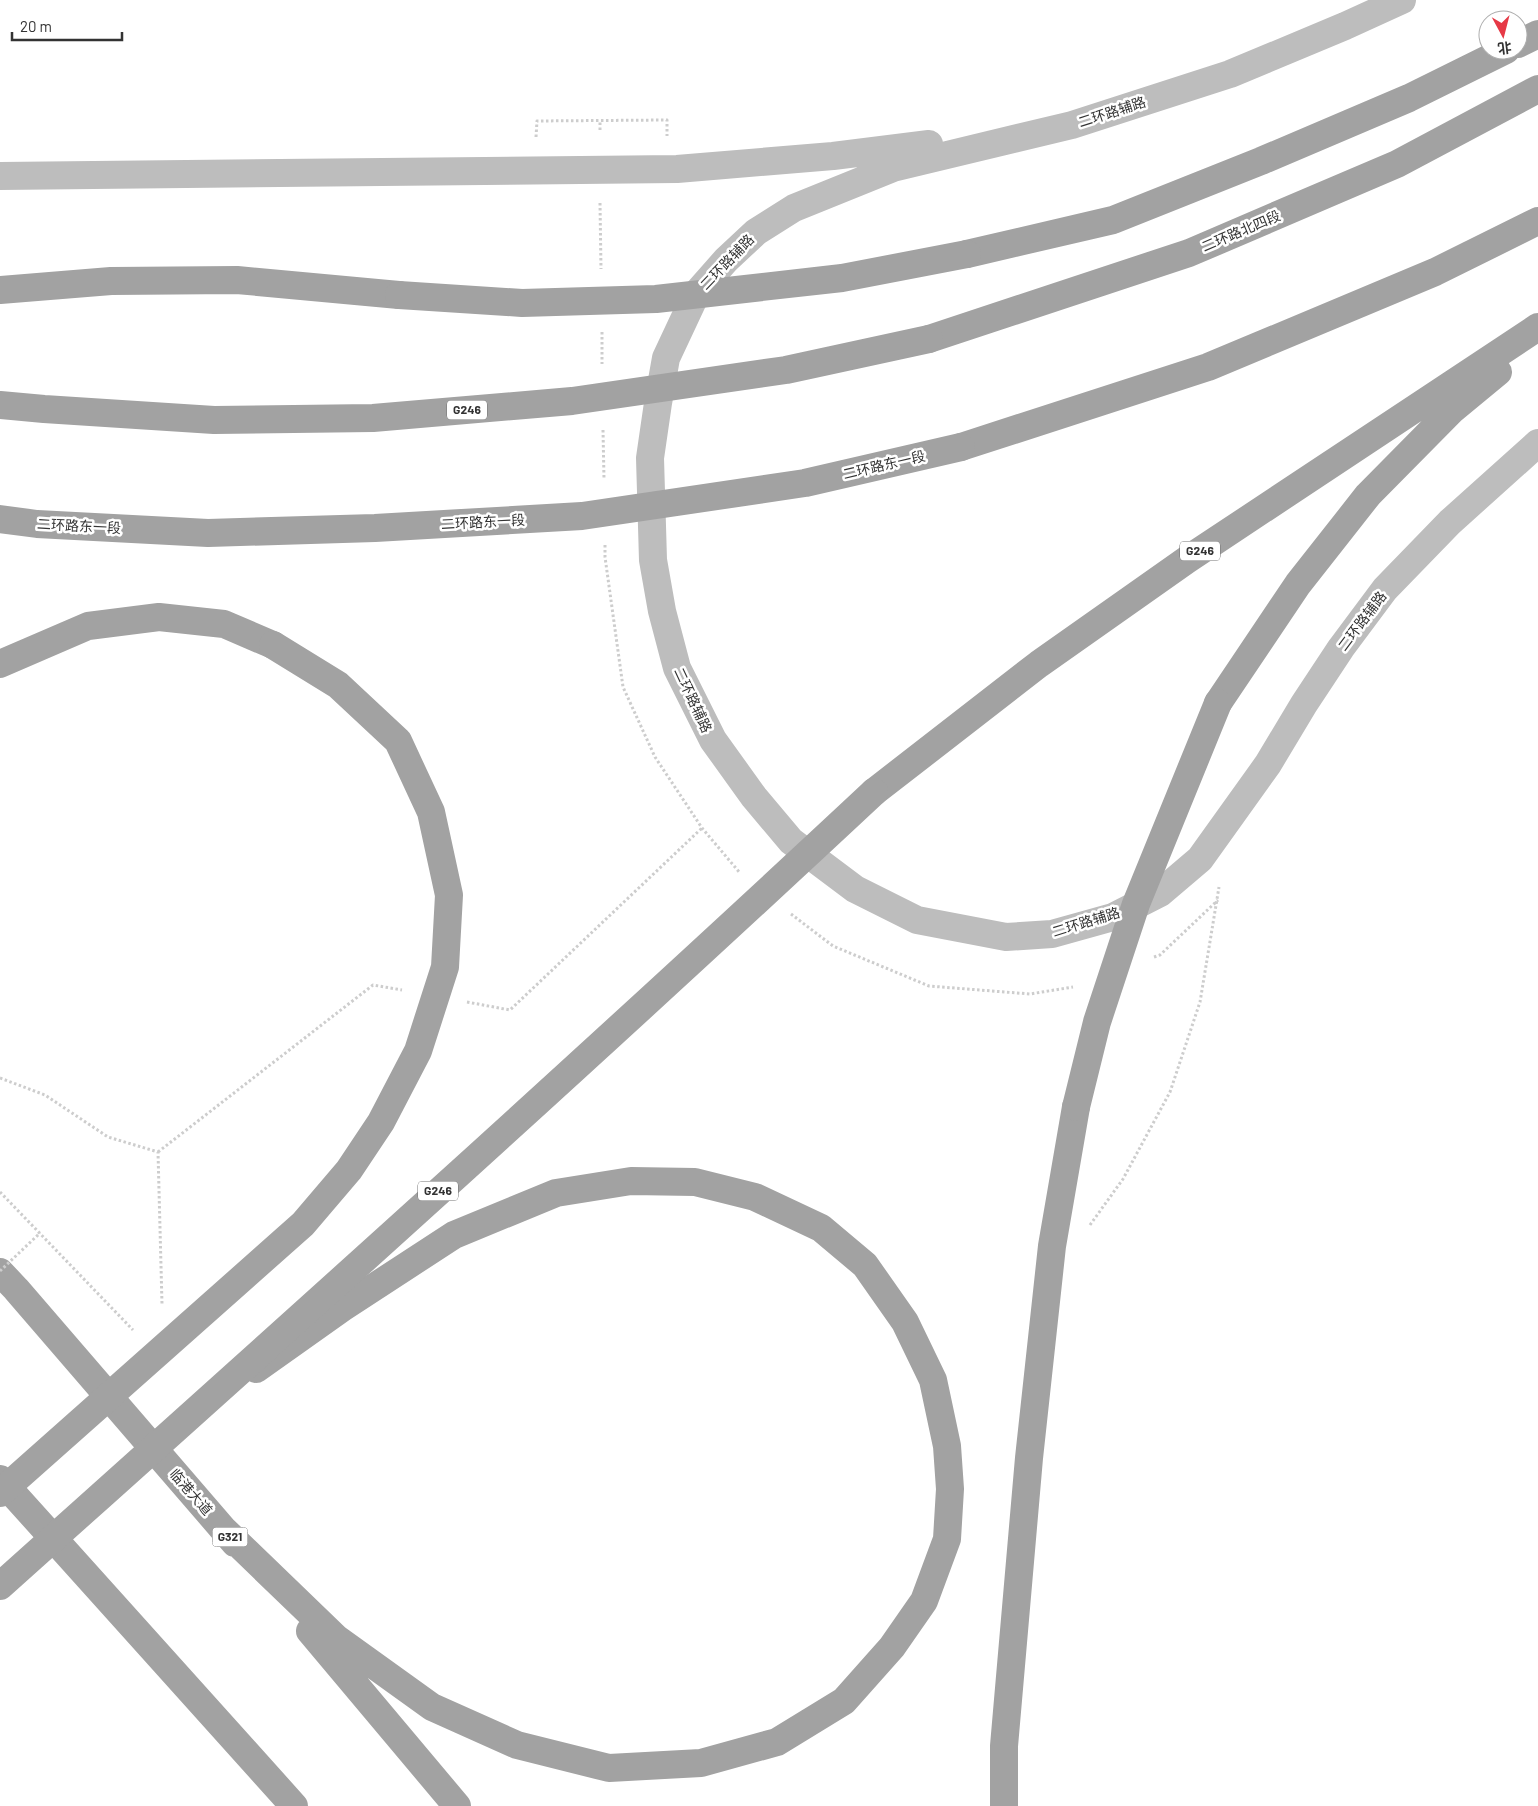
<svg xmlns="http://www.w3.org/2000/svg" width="1538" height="1806" viewBox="0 0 1538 1806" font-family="Barlow,'Noto Sans SC',sans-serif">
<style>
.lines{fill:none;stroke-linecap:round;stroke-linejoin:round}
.path{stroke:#cdcdcd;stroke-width:3;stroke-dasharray:2.5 2.5;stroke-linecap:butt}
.secondary{stroke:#bdbdbd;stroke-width:28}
.trunk{stroke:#a2a2a2;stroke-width:28}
.path-bridge{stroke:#cdcdcd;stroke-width:3;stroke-dasharray:2.5 2.5;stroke-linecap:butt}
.trunk-bridge{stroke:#a2a2a2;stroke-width:28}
.labels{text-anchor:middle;stroke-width:5;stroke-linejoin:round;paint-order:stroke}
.shield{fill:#fff;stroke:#707070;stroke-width:1}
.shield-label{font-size:12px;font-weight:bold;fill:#333}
.street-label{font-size:14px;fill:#333;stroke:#fff}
</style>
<rect width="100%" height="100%" fill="#fff"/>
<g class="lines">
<path class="path" d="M600 130V121
M536 137 537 121 667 120V136
M600 203 601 269
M602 332V364
M603 430 604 479
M605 545V557L623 687 655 757 702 828 740 873
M791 914 833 946 929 986 1030 994 1073 987
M1154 957 1160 955 1218 900
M467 1002 510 1010 702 828
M0 1078 45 1095 108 1137 158 1152 162 1304
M158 1152 373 985 402 990
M0 1192 133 1330
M1090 1225 1123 1179 1170 1092 1200 1002 1219 887"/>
<path class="secondary" d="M1402 0 1345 26 1230 74 1072 125 893 168 794 208 756 232 726 260 696 294 666 358 658 403 650 458 653 560 662 611 677 668 713 740 754 797 791 841 855 889 917 920 1006 937 1052 934 1113 917 1160 893 1200 859 1268 764 1304 704 1341 648 1385 589 1450 522 1538 443
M0 176 677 169 833 156 929 144"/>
<path class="trunk" d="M1518 44 1538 34
M967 254 1113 220 1261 161 1409 98 1506 50
M0 290 111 281 237 280 399 295
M929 339 1189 253 1397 164 1538 89
M961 447 1208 367 1435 272 1538 221
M0 664 88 626 159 617 224 624 273 645
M1218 703 1298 584 1368 495 1452 410 1498 372
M874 792 1039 664 1188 559 1538 327
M0 1272 16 1289 235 1543
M0 1479 294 1806
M224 1530 336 1638 432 1707 517 1745 609 1768 701 1763 777 1742 844 1701 892 1647 924 1601 947 1539 950 1489 947 1446 933 1380 905 1322 865 1265 821 1228 755 1197 695 1182 631 1181 556 1193 454 1235 342 1308 256 1369
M310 1631 457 1806
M1004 1806V1746L1029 1458 1052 1246 1076 1107"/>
<path class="path-bridge" d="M0 1271 40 1233"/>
<path class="trunk-bridge" d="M399 295 522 303 656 299 842 278 967 254
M0 405 44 409 214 420 373 418 572 401 786 370 929 339
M0 519 37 524 208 533 375 528 582 516 805 483 961 447
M1076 1107 1097 1022 1136 904 1218 703
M0 1493 303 1224 349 1170 381 1122 418 1051 445 967 449 895 431 812 398 741 338 685 273 645
M0 1586C293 1324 586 1061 874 792"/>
</g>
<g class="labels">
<g class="shield">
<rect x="447" y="400.5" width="40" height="19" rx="4"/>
<rect x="1180" y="541.5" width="40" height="19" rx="4"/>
<rect x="418" y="1181.5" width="40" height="19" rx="4"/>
<rect x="212.5" y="1527.5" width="35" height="19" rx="4"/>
</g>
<g class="shield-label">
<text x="467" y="414">G246</text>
<text x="1200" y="555">G246</text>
<text x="438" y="1195">G246</text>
<text x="230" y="1541">G321</text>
</g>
<g class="street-label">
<text transform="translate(1112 112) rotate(-18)" y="5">二环路辅路</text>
<text transform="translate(1241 231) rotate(-23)" y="5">二环路北四段</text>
<text transform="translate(727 262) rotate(-46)" y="5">二环路辅路</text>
<text transform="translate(884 465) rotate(-13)" y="5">二环路东一段</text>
<text transform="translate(483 522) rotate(-3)" y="5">二环路东一段</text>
<text transform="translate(79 526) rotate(3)" y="5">二环路东一段</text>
<text transform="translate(1362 621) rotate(-53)" y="5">二环路辅路</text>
<text transform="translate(693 700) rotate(65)" y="5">二环路辅路</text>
<text transform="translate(1086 922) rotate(-17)" y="5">二环路辅路</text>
<text transform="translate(191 1492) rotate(49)" y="5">临港大道</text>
</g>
</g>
<g transform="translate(1503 35) rotate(173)"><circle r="24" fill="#ffffff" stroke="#adadad"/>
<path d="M0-4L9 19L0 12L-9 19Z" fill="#e63946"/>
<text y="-8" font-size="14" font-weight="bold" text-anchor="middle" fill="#333333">北</text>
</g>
<path d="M12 32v8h110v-8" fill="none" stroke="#333333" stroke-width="2.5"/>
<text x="20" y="32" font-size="15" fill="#333333" stroke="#ffffff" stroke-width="4" paint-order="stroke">20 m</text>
</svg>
